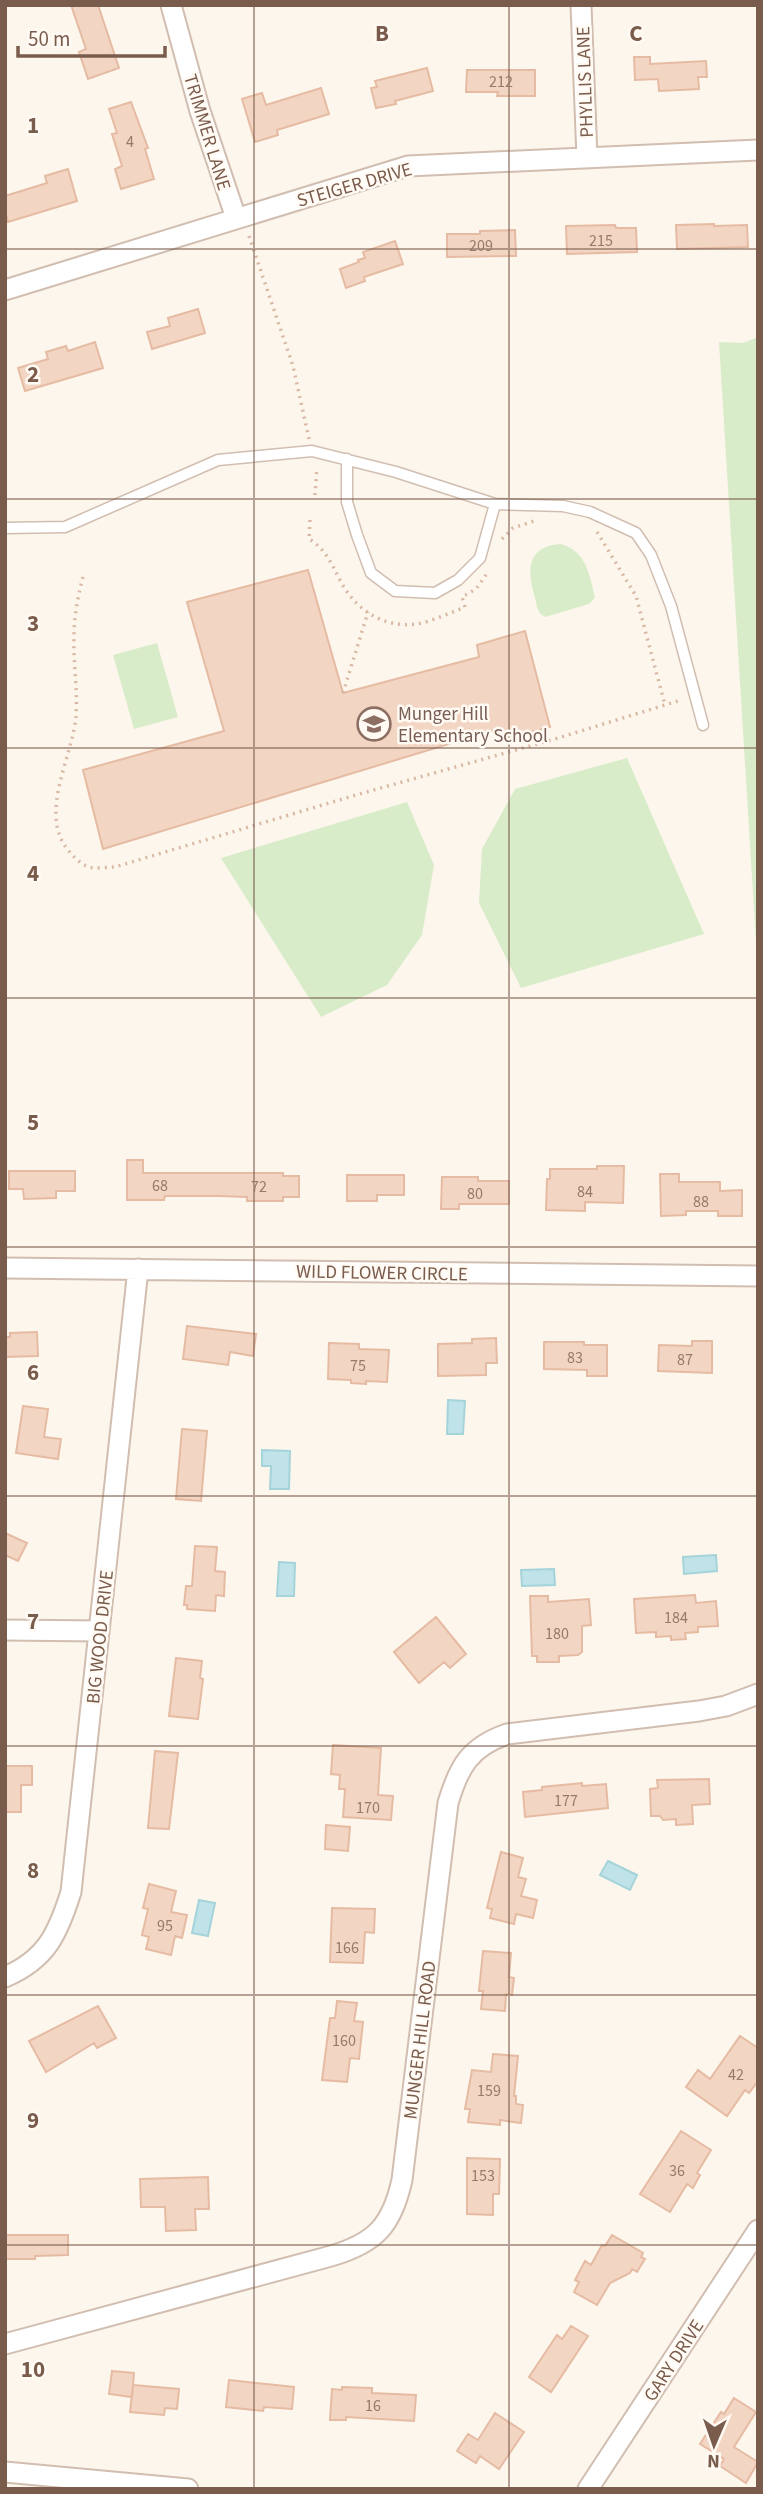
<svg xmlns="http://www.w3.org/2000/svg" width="763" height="2494" viewBox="0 0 763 2494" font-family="'Source Sans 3',sans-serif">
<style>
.green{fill:#d8ecc9}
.water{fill:#bfe3e8;stroke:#a5d3da;stroke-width:2}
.building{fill:#f3d5c3;stroke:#e6bba3;stroke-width:2}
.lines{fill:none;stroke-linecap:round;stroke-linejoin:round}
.service-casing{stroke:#d1beb0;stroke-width:13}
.minor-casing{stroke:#d1beb0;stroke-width:23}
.path{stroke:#d9b8a5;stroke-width:3.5;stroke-dasharray:2 5;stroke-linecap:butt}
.service{stroke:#fff;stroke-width:10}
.minor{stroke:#fff;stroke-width:19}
.grid{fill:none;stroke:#7a5c4d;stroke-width:2;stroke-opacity:0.55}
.labels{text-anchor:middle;stroke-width:5;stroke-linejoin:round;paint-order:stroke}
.number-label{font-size:16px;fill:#987a6a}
.street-label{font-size:19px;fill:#7a5c4d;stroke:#fffaf3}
.education-label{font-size:19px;fill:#785e54;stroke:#fffaf3;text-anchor:start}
.grid-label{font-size:23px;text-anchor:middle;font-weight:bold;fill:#7a5c4d;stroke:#fffaf3;stroke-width:5;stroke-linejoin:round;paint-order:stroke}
</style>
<rect width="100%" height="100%" fill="#fdf6ec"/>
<path class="green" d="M758 337V958H757L719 342 743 343Z
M561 544C586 551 590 575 595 598L589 604 545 617C537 613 537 606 535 598 527 571 526 546 561 544Z
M157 643 178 717 134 729 113 655Z
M627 758 704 934 521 988 479 903 482 849 515 789Z
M407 802 434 865 422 935 387 985 321 1017 221 858Z"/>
<path class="water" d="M448 1400 465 1401 463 1434H447Z
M262 1450 290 1451 289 1489H270L271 1466H262Z
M716 1555 717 1571 684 1574 683 1557Z
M279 1562 295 1563 294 1596H277Z
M554 1569 555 1585 522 1586 521 1570Z
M608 1861 637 1875 630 1890 600 1875Z
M199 1900 215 1903 208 1936 192 1933Z"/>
<path class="building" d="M71 5H98L119 68 88 79 79 52 86 49Z
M634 57H650V64L706 61 707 77H698L699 89 659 91 658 79 635 80Z
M427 68 433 91 395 101 396 104 376 108 371 88 377 87 375 81Z
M467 70H535V96H497L498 92H466Z
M321 88 329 114 277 130 278 135 255 142 242 99 262 93 266 105Z
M131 102 148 148 145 149 154 179 121 189 115 169 122 166 112 134 117 133 109 109Z
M68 169 77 201 8 222 5 212V196L47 183 45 176Z
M714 224V226L747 225 748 247 677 249 676 225Z
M615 225 616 228H636L637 252 567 254 566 226Z
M515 230 516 256 447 257V234H480V231Z
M395 241 403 264 364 277 365 281 346 288 340 269 359 262 358 260 365 258 363 252Z
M198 309 205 333 152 349 147 332 170 326 168 318Z
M95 342 103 368 25 391 18 368 48 359 46 352 66 346 68 351Z
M308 570 343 693 479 657 477 645 525 631 550 727 500 740 498 729 103 849 83 770 224 731 187 602Z
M127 1160H143V1173H283V1176H299V1197H283V1201H247V1197L219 1196H165L164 1200H127Z
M597 1166H624L623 1203 585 1202V1211L546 1210 547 1179H550V1169H597Z
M9 1171H75V1191H56V1198L24 1199 23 1189H9Z
M660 1174H679V1182H720V1191L742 1190V1216H718V1211H686V1215L661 1216Z
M347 1175H404V1195H377V1201H347Z
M442 1177H478V1181H509V1204H459V1209H441Z
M187 1326 256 1334 253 1356 230 1352 228 1365 183 1359Z
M37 1332 38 1356 5 1357V1337H10V1333Z
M496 1338 497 1363H486V1375L438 1376V1344L472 1343V1339Z
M692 1341H712V1373L658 1371 659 1345 692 1346Z
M544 1342H584V1345H607V1376H587V1370L544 1369Z
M329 1343 359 1344V1349L389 1350 387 1382 366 1381V1384L351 1383V1380L328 1379Z
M23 1406 48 1409 44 1437 61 1439 58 1459 16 1453Z
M182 1429 207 1431 201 1501 176 1499Z
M5 1533 27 1543 18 1561 5 1555Z
M195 1546 217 1547 215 1571 225 1572 224 1596 216 1595 215 1611 187 1609V1605H184L186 1586H192Z
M695 1595 696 1603 716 1601 718 1626 698 1627V1632L685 1633 686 1639 671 1640V1636L656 1637V1632L636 1633 634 1599Z
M530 1596H548V1602L589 1599 591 1625 582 1626V1652L578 1655 559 1656V1662H537V1656H532Z
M436 1617 466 1654 450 1668 444 1662 419 1683 394 1652Z
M176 1658 202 1661 200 1678 203 1679 198 1719 169 1716Z
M333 1745 381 1748 378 1795 393 1796 391 1820 343 1817 345 1789H339L340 1775 331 1774Z
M155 1751 178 1753 169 1829 148 1828Z
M5 1766H32V1785H21V1812H5Z
M709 1779 710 1804 692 1805 693 1824 676 1825V1819L663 1820 660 1816H651L650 1789 658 1788 657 1780Z
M582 1783V1786L606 1784 608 1808 525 1817 523 1792 542 1790V1787Z
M326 1825 350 1827 348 1851 325 1849Z
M501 1852 523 1858 518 1877 526 1879 521 1896 537 1900 533 1918 516 1914 514 1924 490 1918 492 1909 487 1908Z
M149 1884 176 1891 171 1912 187 1915 182 1938 175 1936 171 1955 146 1949 149 1937 142 1935 148 1909 143 1908Z
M332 1908 375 1909 374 1933 365 1932 363 1963 330 1962Z
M483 1951 511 1953 509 1977 514 1978 512 1995 506 1994 505 2011 481 2009 483 1991H479Z
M337 2001 357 2003 354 2021 363 2022 359 2059 350 2058 347 2082 322 2080 330 2018H335Z
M98 2006 116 2038 97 2048 94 2043 46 2072 29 2041Z
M740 2036 758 2048V2081L749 2093 745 2090 727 2116 686 2087 698 2070 710 2079Z
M493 2054 518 2056 514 2096H516V2104L523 2105 521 2123 500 2120V2125L468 2122 470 2109H465L472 2070 491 2072Z
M681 2131 711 2150 697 2173 700 2175 693 2188 687 2184 670 2212 640 2194Z
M467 2158 500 2159 499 2194H493V2215L467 2214Z
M208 2177 209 2209H195L196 2230 166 2231 165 2207H141L140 2179Z
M5 2235H68V2255L35 2256V2259H5Z
M612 2235 643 2253 641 2257 645 2259 637 2272 632 2269 630 2273 610 2283 597 2305 574 2292 579 2282 575 2280 585 2261 591 2265 602 2245 605 2246Z
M571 2326 588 2336 551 2392 529 2377 557 2335 562 2339Z
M112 2371 134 2373 132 2397 109 2394Z
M229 2380 294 2387 292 2409 264 2407 263 2411 226 2407Z
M133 2385 179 2389 177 2409 165 2408 164 2415 130 2412Z
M342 2387 372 2388V2393L416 2395 414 2421 346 2417V2420H330L332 2389 342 2390Z
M734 2398 756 2412 734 2447 758 2462 746 2483 720 2466 724 2459 700 2444 721 2412 724 2414Z
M495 2413 524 2432 499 2469 480 2456 476 2463 457 2451 468 2434 478 2440Z"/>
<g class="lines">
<defs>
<path id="service" d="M347 459V502L357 535 371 573 395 591 435 593 458 580 480 558 495 504
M5 528 65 527 218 460 312 451 396 472 495 504 563 506 590 512 636 533 651 555 671 606 703 725"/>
<path id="minor" d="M171 5 200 111 236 218
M581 5 587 158
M5 290 408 166 758 150
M5 1268 758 1276
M5 1630 99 1631
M5 1977C47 1959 58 1933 71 1892L138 1269
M5 2344 331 2256C376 2243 392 2225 402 2180L448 1803C459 1766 470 1747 507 1734L699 1711 726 1706 758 1694
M5 2472 188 2489
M588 2489 758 2230"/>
</defs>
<use href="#service" class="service-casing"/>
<use href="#minor" class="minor-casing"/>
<path class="path" d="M249 236 293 366 309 439
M315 495 317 467
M310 520 309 539C326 549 332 565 341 582 358 614 392 633 429 621 441 617 453 612 465 607L462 597 476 589 488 572
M597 532 636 596 665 705
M502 539 513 528 534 521
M83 577C78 596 74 616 74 636 73 663 78 689 76 716 73 756 38 813 68 850 74 857 80 864 89 867 96 869 107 867 115 867L356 795 555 739 681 700
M343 693 368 612"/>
<use href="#service" class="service"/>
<use href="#minor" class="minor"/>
</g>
<path class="grid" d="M254 5V2489M509 5V2489M5 249H758M5 499H758M5 748H758M5 998H758M5 1247H758M5 1496H758M5 1746H758M5 1995H758M5 2245H758"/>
<defs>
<symbol id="school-ring" viewBox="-11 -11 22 22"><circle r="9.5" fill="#fffaf3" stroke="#8d6e63" stroke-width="1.5"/><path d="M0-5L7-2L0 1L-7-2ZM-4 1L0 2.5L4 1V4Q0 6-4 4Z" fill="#8d6e63"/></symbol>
</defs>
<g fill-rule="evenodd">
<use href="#school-ring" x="355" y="705" width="38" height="38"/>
</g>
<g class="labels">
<g class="number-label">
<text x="501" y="87">212</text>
<text x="130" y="147">4</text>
<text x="601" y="246">215</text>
<text x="481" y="251">209</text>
<text x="160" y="1191">68</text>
<text x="259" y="1192">72</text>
<text x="585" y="1197">84</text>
<text x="475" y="1199">80</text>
<text x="701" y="1207">88</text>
<text x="575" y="1363">83</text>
<text x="685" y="1365">87</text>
<text x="358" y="1371">75</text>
<text x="676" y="1623">184</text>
<text x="557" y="1639">180</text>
<text x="566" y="1806">177</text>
<text x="368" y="1813">170</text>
<text x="165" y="1931">95</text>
<text x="347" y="1953">166</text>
<text x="344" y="2046">160</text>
<text x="736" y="2080">42</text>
<text x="489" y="2096">159</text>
<text x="677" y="2176">36</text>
<text x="483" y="2181">153</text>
<text x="373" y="2411">16</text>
</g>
<g class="street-label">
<text transform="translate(584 82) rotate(-92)" y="7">PHYLLIS LANE</text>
<text transform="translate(208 132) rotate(73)" y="7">TRIMMER LANE</text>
<text transform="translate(354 184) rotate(-16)" y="7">STEIGER DRIVE</text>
<text transform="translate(382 1272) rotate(1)" y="7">WILD FLOWER CIRCLE</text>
<text transform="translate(99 1637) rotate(-84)" y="7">BIG WOOD DRIVE</text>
<text transform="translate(419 2040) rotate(-83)" y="7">MUNGER HILL ROAD</text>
<text transform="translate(673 2360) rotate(-57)" y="7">GARY DRIVE</text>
</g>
<g class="education-label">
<text x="398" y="720">Munger Hill<tspan x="398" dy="22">Elementary School</tspan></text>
</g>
</g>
<g class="grid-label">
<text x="382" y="41">B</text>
<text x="636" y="41">C</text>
<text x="33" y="133">1</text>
<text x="33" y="382">2</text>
<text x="33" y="631">3</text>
<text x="33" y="881">4</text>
<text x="33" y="1130">5</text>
<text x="33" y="1380">6</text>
<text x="33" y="1629">7</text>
<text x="33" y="1878">8</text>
<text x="33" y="2128">9</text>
<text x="33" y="2377">10</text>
</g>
<rect width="763" height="2494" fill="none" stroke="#7a5c4d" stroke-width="14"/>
<g transform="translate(714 2445) rotate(182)" stroke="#fffaf3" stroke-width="5" paint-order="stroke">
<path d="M0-5L12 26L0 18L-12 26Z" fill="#7a5c4d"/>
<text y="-10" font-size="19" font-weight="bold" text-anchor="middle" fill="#7a5c4d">N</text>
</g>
<path d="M18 46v10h147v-10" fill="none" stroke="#7a5c4d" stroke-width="3.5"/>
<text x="28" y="46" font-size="21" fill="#7a5c4d" stroke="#fffaf3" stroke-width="5" paint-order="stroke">50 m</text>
</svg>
